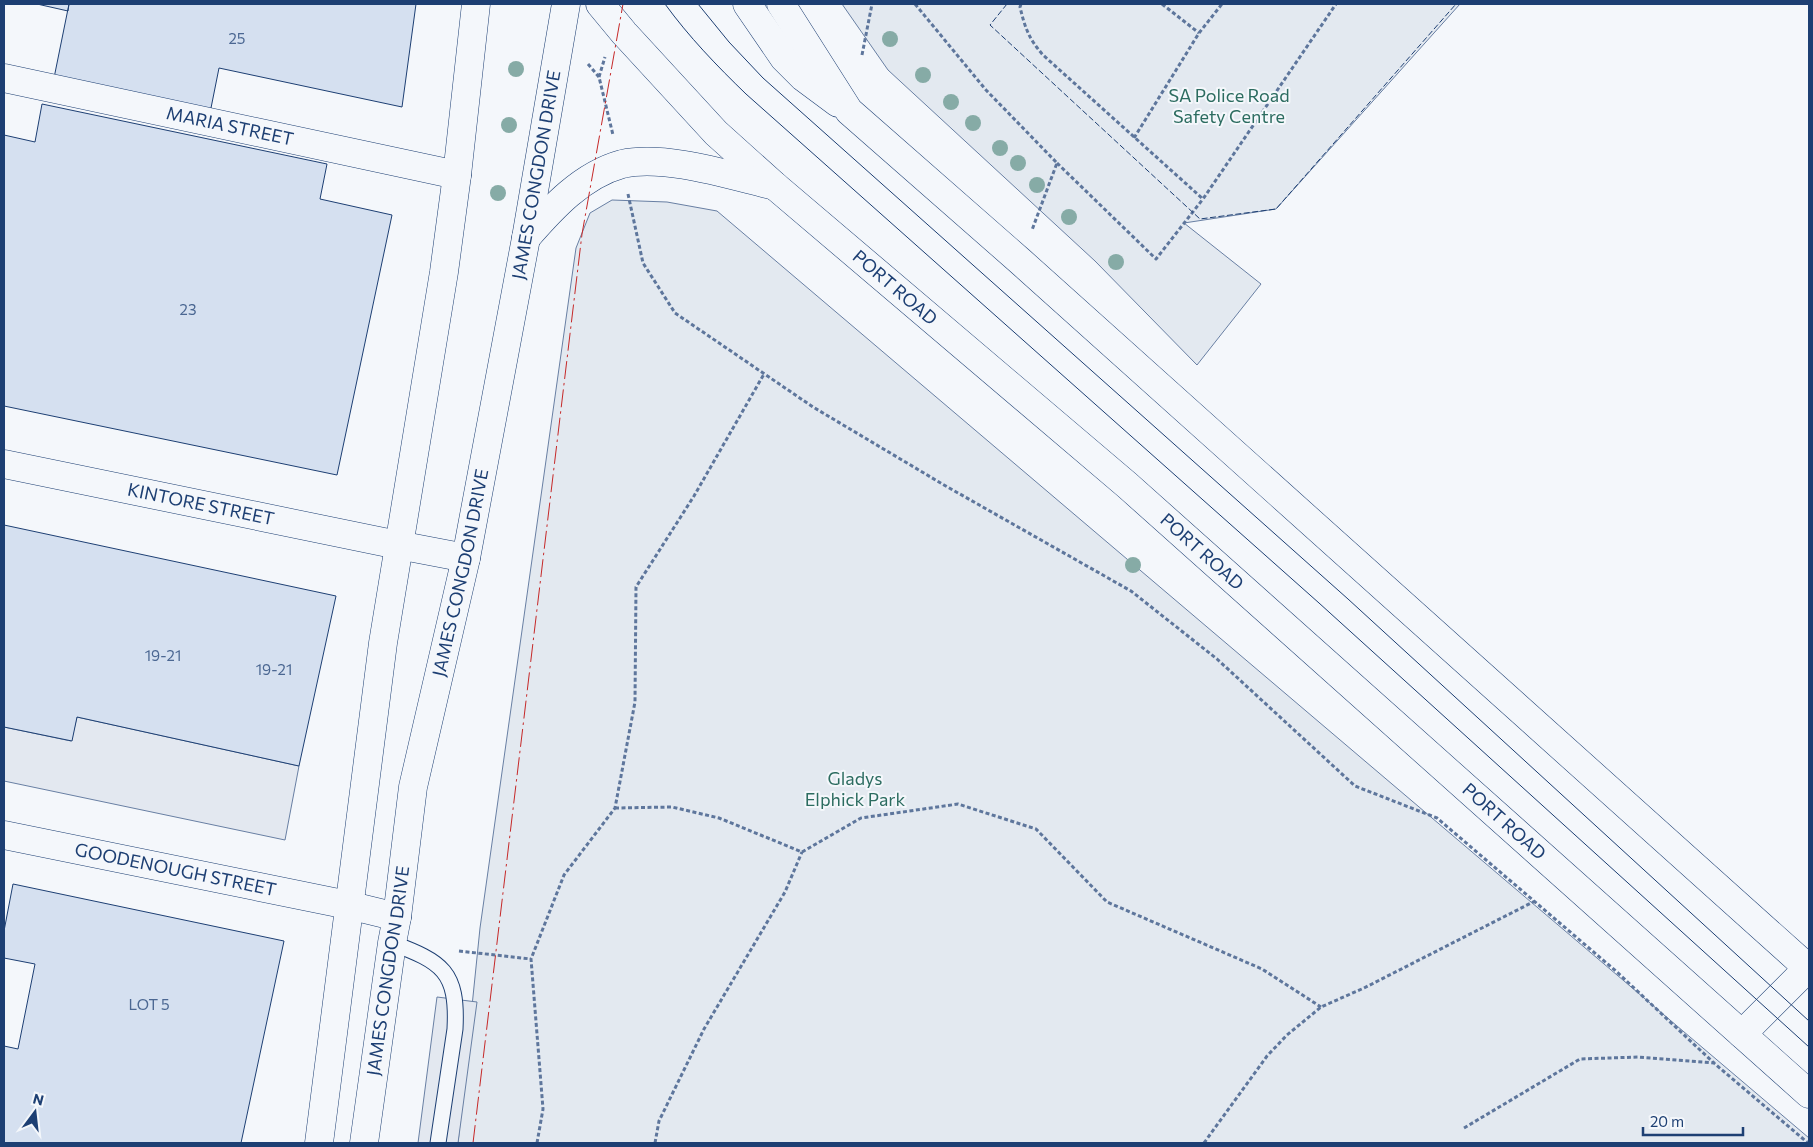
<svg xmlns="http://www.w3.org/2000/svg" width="1813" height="1147" viewBox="0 0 1813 1147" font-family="Commissioner,sans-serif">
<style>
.green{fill:#e3e9f0;stroke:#687fa3}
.parking{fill:#e3e8f0;stroke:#687fa3}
.building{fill:#d5e0f0;stroke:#1d3f73}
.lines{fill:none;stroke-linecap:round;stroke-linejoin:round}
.service-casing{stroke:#1d3f73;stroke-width:17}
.minor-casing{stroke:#1d3f73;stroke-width:29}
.primary-casing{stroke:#1d3f73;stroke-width:29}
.trunk-casing{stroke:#1d3f73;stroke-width:29}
.path{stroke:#5e769c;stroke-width:3;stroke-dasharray:4 2.5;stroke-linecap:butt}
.service{stroke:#f4f7fb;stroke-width:15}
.minor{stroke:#f4f7fb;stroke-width:28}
.primary{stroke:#f4f7fb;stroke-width:28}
.trunk{stroke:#f4f7fb;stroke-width:28}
.tram{stroke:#1d3f73;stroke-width:1}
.fence{stroke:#1d3f73;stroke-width:1;stroke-dasharray:6 2.5;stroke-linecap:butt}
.power{stroke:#c62828;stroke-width:1;stroke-dasharray:18 4 2.5 4;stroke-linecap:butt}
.tree{fill:#86aba6}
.labels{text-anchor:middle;stroke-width:4;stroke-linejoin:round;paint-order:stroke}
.number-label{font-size:15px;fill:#4b6792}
.park-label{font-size:18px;fill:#2c6c60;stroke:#f4f7fb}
.street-label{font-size:18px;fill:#1d3f73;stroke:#f4f7fb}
</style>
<rect width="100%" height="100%" fill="#f4f7fb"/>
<path class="green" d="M842 4H1460L1276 209 1184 223 1261 284 1197 365 1095 261 888 70Z
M612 200 667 202 717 211 1809 1138V1143H458L480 928 576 248 590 213Z"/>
<path class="parking" d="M77 717 299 766 285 840 4 781V727L71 741Z
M437 997 477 1002 458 1143H418Z"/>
<path class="building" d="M37 4H69L68 11Z
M69 4H416L402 107 219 68 210 113 54 78Z
M42 104 327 164 320 199 392 215 337 475 4 406V135L35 142Z
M4 525 336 596 299 766 77 717 72 741 4 727Z
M13 884 284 941 241 1143H4V1046L18 1049 35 964 4 958V931Z"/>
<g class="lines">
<defs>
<path id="service" d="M392 943C442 962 458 971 455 1029L438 1143"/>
<g id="minor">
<path id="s1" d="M4 78 457 175"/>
<path id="s2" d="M4 464 398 545"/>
<path id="s3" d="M4 835 348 905"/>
</g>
<g id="primary">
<path id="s4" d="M600 4 624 33 716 133 775 186 1127 485 1809 1094"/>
<path d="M747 4 784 58 803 77 838 103"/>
<path d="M781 4 849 111 1020 261 1809 969"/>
<path d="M1742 1034 1808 968"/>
</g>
<g id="trunk">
<path d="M526 238C552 208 582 175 622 164 665 154 732 176 775 186"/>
<path d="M398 545 466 558"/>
<path d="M348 905 397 917"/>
<path d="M319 1143 383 643 444 272 457 175 476 4"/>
<path id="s5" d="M364 1143 392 943 397 917 413 787 466 558 526 238 566 4"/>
</g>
</defs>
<use href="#service" class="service-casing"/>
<use href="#minor" class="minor-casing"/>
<use href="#primary" class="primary-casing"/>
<use href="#trunk" class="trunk-casing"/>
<path class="path" d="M915 4 986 90 1057 163 1032 230
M1021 4 1020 7C1025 28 1029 39 1043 55L1203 199 1336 4
M1162 4 1199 33
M862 55 872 4
M588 64 599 77 613 135
M599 77 605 57
M1134 138 1199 33 1222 4
M1057 163 1156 259 1203 199
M628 194 643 263 675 313 813 407 944 485 1131 591 1217 659 1355 786 1437 818 1617 972 1715 1064 1808 1143
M615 808 672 807 719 818 802 852 861 818 958 804 1036 829 1107 902 1262 969 1321 1007
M459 951 531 959
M1464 1128 1580 1059 1638 1057 1715 1063
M537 1143 543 1109 531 959 564 875 615 808 635 702 636 587 694 496 764 374
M655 1143 659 1121 704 1029 785 892 802 852
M1204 1143 1267 1056 1287 1035 1321 1007 1364 988 1535 901"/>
<use href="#service" class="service"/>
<use href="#minor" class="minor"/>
<use href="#primary" class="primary"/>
<use href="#trunk" class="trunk"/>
<path class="tram" d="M665 4C689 37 717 66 746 94L1319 603 1809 1047
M698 4 729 42 763 78 1348 599 1809 1021"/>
<path class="fence" d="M1007 4 990 25 1200 219 1276 209 1456 4"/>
<path class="power" d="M473 1143 582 234 623 4"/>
</g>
<g class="tree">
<circle cx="890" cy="39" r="8"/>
<circle cx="516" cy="69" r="8"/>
<circle cx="923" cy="75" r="8"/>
<circle cx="951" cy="102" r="8"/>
<circle cx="973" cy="123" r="8"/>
<circle cx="509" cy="125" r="8"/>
<circle cx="1000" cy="148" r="8"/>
<circle cx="1018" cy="163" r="8"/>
<circle cx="1037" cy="185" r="8"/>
<circle cx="498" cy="193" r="8"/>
<circle cx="1069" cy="217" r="8"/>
<circle cx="1116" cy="262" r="8"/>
<circle cx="1133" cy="565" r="8"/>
</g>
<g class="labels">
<g class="number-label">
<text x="237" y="44">25</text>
<text x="188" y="315">23</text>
<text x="163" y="661">19-21</text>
<text x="274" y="675">19-21</text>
<text x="149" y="1010">LOT 5</text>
</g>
<g class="park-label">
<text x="1229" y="102">SA Police Road<tspan x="1229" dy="21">Safety Centre</tspan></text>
<text x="855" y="785">Gladys<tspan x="855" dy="21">Elphick Park</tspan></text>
</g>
<g class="street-label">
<text dy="6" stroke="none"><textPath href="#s1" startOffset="231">MARIA STREET</textPath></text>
<text dy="6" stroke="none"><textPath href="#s5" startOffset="984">JAMES CONGDON DRIVE</textPath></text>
<text dy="6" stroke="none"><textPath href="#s4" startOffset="410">PORT ROAD</textPath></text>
<text dy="6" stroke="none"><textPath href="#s2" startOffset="201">KINTORE STREET</textPath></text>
<text dy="6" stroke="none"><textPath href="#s4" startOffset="815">PORT ROAD</textPath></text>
<text dy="6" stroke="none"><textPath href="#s5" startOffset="579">JAMES CONGDON DRIVE</textPath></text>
<text dy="6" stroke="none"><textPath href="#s4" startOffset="1220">PORT ROAD</textPath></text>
<text dy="6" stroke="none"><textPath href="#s3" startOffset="175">GOODENOUGH STREET</textPath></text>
<text dy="6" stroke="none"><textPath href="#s5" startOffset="174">JAMES CONGDON DRIVE</textPath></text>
</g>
</g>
<rect width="1813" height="1147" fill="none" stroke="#1d3f73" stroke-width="10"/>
<g transform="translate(35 1112) rotate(15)" stroke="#f4f7fb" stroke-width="4" paint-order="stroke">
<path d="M0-4L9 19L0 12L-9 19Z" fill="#1d3f73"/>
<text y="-8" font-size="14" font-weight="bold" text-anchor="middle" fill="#1d3f73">N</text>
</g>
<path d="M1643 1127v8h100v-8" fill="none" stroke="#1d3f73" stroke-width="2.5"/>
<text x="1650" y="1127" font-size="15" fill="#1d3f73" stroke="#f4f7fb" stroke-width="4" paint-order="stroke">20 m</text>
</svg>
